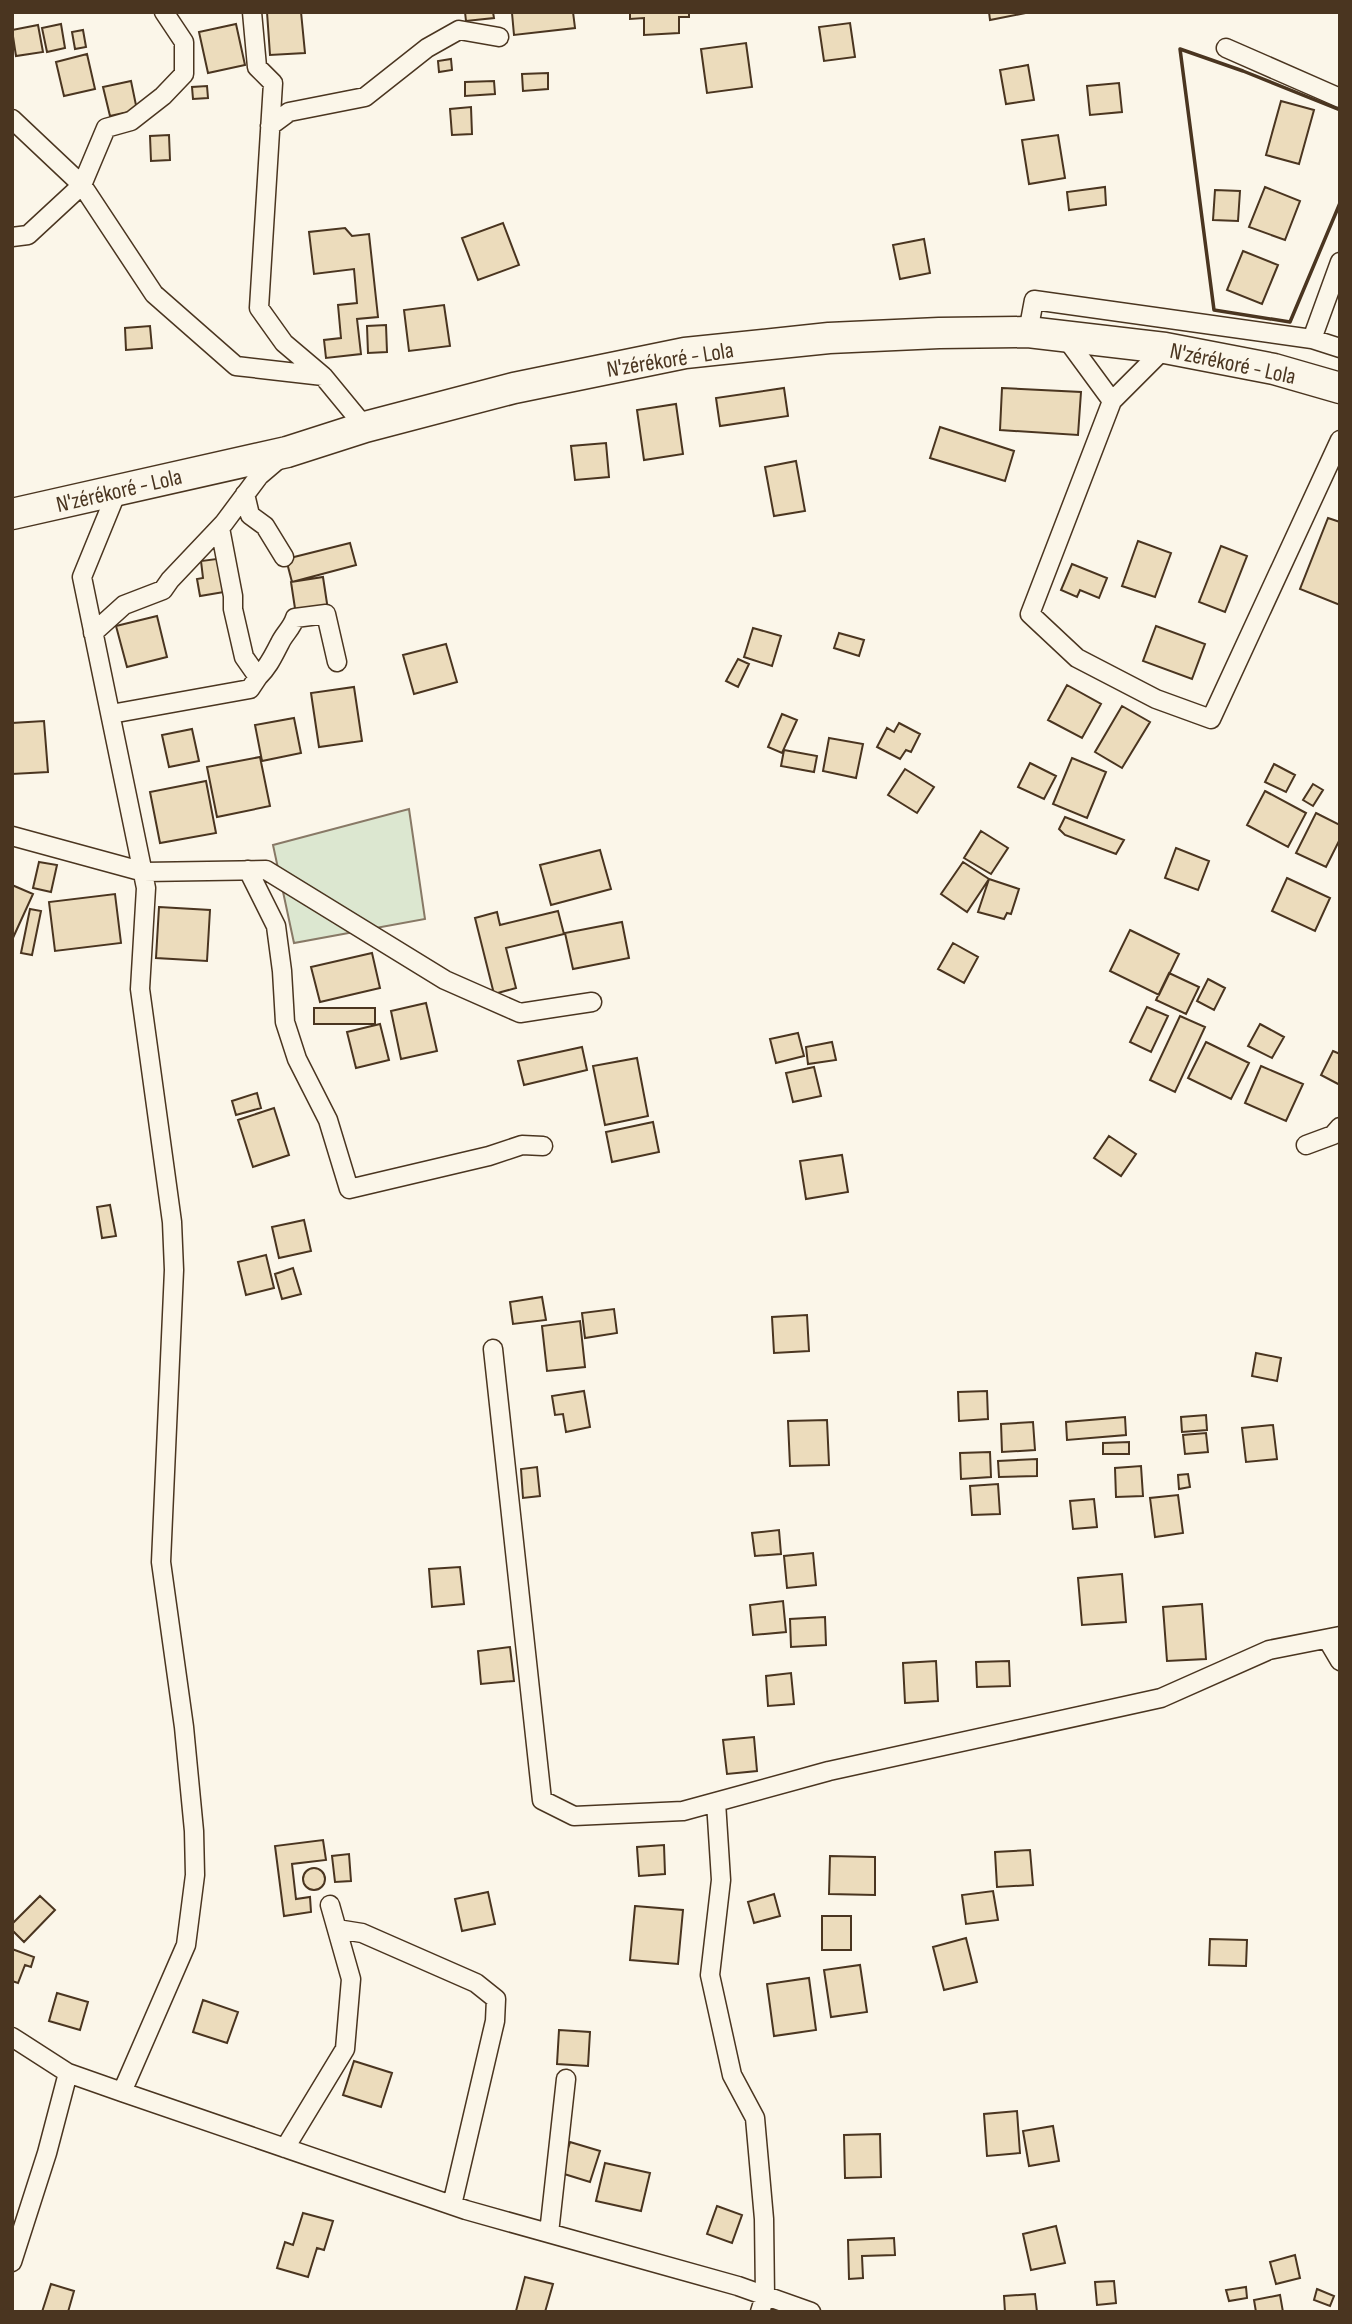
<svg xmlns="http://www.w3.org/2000/svg" width="1352" height="2324" viewBox="0 0 1352 2324" font-family="'Sofia Sans Condensed',sans-serif">
<style>
.green{fill:#dce7d0;stroke:#887966;stroke-width:2}
.building{fill:#ecdcbc;stroke:#4a3520;stroke-width:2}
.lines{fill:none;stroke-linecap:round;stroke-linejoin:round}
.minor-casing{stroke:#4a3520;stroke-width:21}
.trunk-casing{stroke:#4a3520;stroke-width:33}
.minor{stroke:#fbf6e9;stroke-width:18}
.trunk{stroke:#fbf6e9;stroke-width:30}
.wall{stroke:#4a3520;stroke-width:3.5}
.labels{text-anchor:middle;stroke-width:5;stroke-linejoin:round;paint-order:stroke}
.street-label{font-size:23px;fill:#4a3520;stroke:#fbf6e9}
</style>
<rect width="100%" height="100%" fill="#fbf6e9"/>
<path class="green" d="M409 809 425 919 294 943 273 845Z"/>
<path class="building" d="M267 12H301L305 53 270 55Z
M465 12H493L494 18 466 21Z
M522 12H573L575 28 514 35 512 13Z
M630 12H689V17H679V33L644 35V18L630 19Z
M989 12H1026V13L990 20Z
M850 23 855 57 824 61 819 27Z
M61 24 65 48 47 52 42 28Z
M236 24 245 65 208 73 199 32Z
M38 25 43 52 16 56 12 30Z
M83 30 86 47 75 49 72 32Z
M746 43 752 87 707 93 701 49Z
M87 54 95 89 64 96 56 62Z
M451 59 452 70 439 72 438 61Z
M1028 65 1034 100 1006 104 1000 70Z
M548 73V89L523 91 522 74Z
M131 81 137 110 110 116 103 87Z
M494 81 495 94 465 96V82Z
M1119 83 1122 112 1090 115 1087 86Z
M207 86 208 98 193 99 192 87Z
M1281 101 1314 110 1299 164 1266 155Z
M471 107 472 134 452 135 450 109Z
M169 135 170 160 151 161 150 136Z
M1058 135 1065 178 1029 184 1022 140Z
M1105 187 1106 205 1069 210 1067 192Z
M1265 187 1300 201 1285 240 1249 227Z
M1215 190 1240 191 1238 221 1213 220Z
M503 223 519 265 478 280 462 238Z
M345 228 352 236 369 234 378 317 357 319 361 354 326 358 324 340 341 338 338 305 357 303 354 269 314 274 309 232Z
M924 239 930 273 900 279 893 245Z
M1243 251 1278 265 1262 304 1227 290Z
M444 305 450 346 409 351 404 310Z
M386 325 387 352 368 353 367 326Z
M150 326 152 348 126 350 125 328Z
M784 388 788 416 720 426 716 398Z
M1002 388 1081 392 1078 435 1000 430Z
M676 404 683 454 644 460 637 410Z
M940 427 1014 451 1005 481 930 458Z
M606 443 609 477 575 480 571 446Z
M796 461 805 511 774 516 765 467Z
M1328 518 1340 522V605L1300 589Z
M1138 541 1171 553 1155 597 1122 586Z
M350 543 356 565 292 582 286 559Z
M1221 546 1247 556 1225 612 1199 602Z
M224 558 230 591 200 596 197 579 203 578 201 561Z
M1072 564 1107 578 1099 598 1080 590 1077 597 1061 590Z
M323 577 328 610 296 615 291 582Z
M157 616 167 657 127 667 116 626Z
M1156 626 1205 644 1192 679 1143 661Z
M753 628 781 636 772 666 744 657Z
M839 633 864 640 859 656 834 648Z
M446 644 457 682 414 694 403 655Z
M738 659 749 664 738 687 726 681Z
M1067 685 1101 704 1082 738 1048 720Z
M354 687 362 741 319 747 311 693Z
M1122 706 1150 722 1122 768 1095 752Z
M782 714 797 720 782 753 768 747Z
M294 718 301 753 262 761 255 725Z
M44 721 48 772 12 774V723Z
M899 723 920 734 911 752 906 750 900 759 877 747 887 728 894 732Z
M192 729 199 761 169 767 162 735Z
M829 738 863 744 856 778 823 771Z
M784 750 817 756 814 772 781 766Z
M260 757 270 806 217 817 207 767Z
M1072 758 1106 772 1087 818 1053 804Z
M1030 763 1056 776 1044 799 1018 787Z
M1274 764 1295 775 1286 792 1265 782Z
M905 769 934 787 917 813 888 795Z
M206 781 216 833 160 843 150 792Z
M1313 784 1323 790 1313 806 1303 800Z
M1265 791 1306 813 1288 847 1247 825Z
M1316 813 1340 825V839L1326 867 1296 853Z
M1065 817 1124 840 1116 854 1065 835 1059 829Z
M981 831 1008 848 991 874 964 858Z
M1176 848 1209 861 1198 890 1165 878Z
M600 850 611 889 551 905 540 865Z
M39 862 57 865 51 892 33 888Z
M963 862 989 879 967 912 941 894Z
M1287 878 1330 898 1315 931 1272 911Z
M989 879 1019 889 1011 914 1007 913 1004 919 978 912Z
M12 885 33 894 12 940Z
M115 894 121 943 55 951 49 902Z
M159 907 210 910 207 961 156 958Z
M30 909 41 911 32 955 21 953Z
M558 911 564 934 506 948 516 988 494 994 475 918 497 912 500 925Z
M622 922 629 958 573 969 565 933Z
M1130 930 1179 954 1159 995 1110 971Z
M953 943 978 957 964 983 938 969Z
M372 953 380 988 320 1002 311 967Z
M1169 973 1199 987 1186 1014 1156 1000Z
M1208 979 1225 988 1214 1010 1197 1001Z
M426 1003 437 1051 401 1059 391 1011Z
M1147 1007 1168 1016 1151 1052 1130 1042Z
M314 1008H375V1024H314Z
M1180 1016 1205 1027 1175 1092 1150 1080Z
M380 1024 389 1060 356 1068 347 1032Z
M1260 1024 1284 1037 1272 1058 1248 1046Z
M798 1033 804 1056 776 1063 770 1039Z
M832 1042 836 1060 808 1064 806 1047Z
M1206 1042 1249 1063 1231 1099 1188 1078Z
M582 1047 587 1070 524 1085 518 1061Z
M1333 1051 1340 1054V1085L1321 1075Z
M637 1058 648 1116 605 1125 593 1066Z
M1261 1066 1303 1084 1286 1121 1245 1103Z
M814 1067 821 1096 793 1102 786 1073Z
M257 1093 261 1108 236 1115 232 1101Z
M274 1108 289 1155 253 1167 238 1120Z
M653 1122 659 1152 612 1162 606 1132Z
M1109 1136 1136 1154 1121 1176 1094 1158Z
M842 1155 848 1192 806 1199 800 1161Z
M110 1205 116 1236 102 1238 97 1207Z
M304 1220 311 1251 279 1258 272 1227Z
M266 1255 274 1288 246 1295 238 1262Z
M293 1268 301 1294 282 1299 275 1274Z
M542 1297 546 1320 513 1324 510 1302Z
M614 1309 617 1333 585 1338 582 1313Z
M807 1315 809 1351 774 1353 772 1317Z
M580 1321 585 1367 547 1371 542 1326Z
M1256 1353 1281 1358 1277 1381 1252 1376Z
M584 1391 590 1427 566 1432 563 1414 555 1415 552 1396Z
M987 1391 988 1419 959 1421 958 1392Z
M1206 1415 1207 1430 1182 1432 1181 1417Z
M1125 1417 1126 1435 1067 1440 1066 1422Z
M827 1420 829 1465 790 1466 788 1421Z
M1033 1422 1035 1450 1002 1452 1001 1424Z
M1273 1425 1277 1459 1246 1462 1242 1428Z
M1206 1433 1208 1452 1185 1454 1183 1435Z
M1129 1442V1454H1103V1443Z
M990 1452 991 1477 961 1479 960 1453Z
M1037 1459V1476L999 1477 998 1461Z
M1141 1466 1143 1496 1116 1497 1115 1468Z
M537 1467 540 1496 523 1498 521 1469Z
M1188 1474 1190 1487 1179 1489 1178 1475Z
M998 1484 1000 1514 972 1515 970 1486Z
M1178 1495 1183 1533 1155 1537 1150 1498Z
M1094 1499 1097 1527 1073 1529 1070 1501Z
M779 1530 781 1554 755 1556 752 1533Z
M813 1553 816 1585 787 1588 784 1556Z
M460 1567 464 1604 432 1607 429 1569Z
M1122 1574 1126 1622 1082 1625 1078 1578Z
M783 1601 786 1632 753 1635 750 1605Z
M1202 1604 1206 1659 1167 1661 1163 1607Z
M825 1617 826 1645 791 1647 790 1619Z
M510 1647 514 1681 481 1684 478 1651Z
M936 1661 938 1701 905 1703 903 1663Z
M1009 1661 1010 1686 977 1687 976 1662Z
M791 1673 794 1704 768 1706 766 1676Z
M754 1737 757 1771 727 1774 723 1740Z
M323 1840 326 1860 292 1864 296 1899 310 1897 311 1912 284 1916 275 1846Z
M664 1845 665 1874 639 1876 637 1847Z
M1030 1850 1033 1885 997 1887 995 1852Z
M349 1854 351 1881 335 1882 332 1856Z
M830 1856 875 1857V1895L829 1894Z
M303 1879a11 11 0 1 1 22 0a11 11 0 1 1-22 0Z
M993 1891 998 1920 966 1924 962 1895Z
M488 1892 495 1924 462 1931 455 1899Z
M774 1894 780 1916 754 1923 748 1902Z
M40 1896 55 1910 24 1942 12 1930V1924Z
M635 1906 683 1910 678 1964 630 1960Z
M822 1916H851V1950H822Z
M966 1938 977 1982 944 1990 933 1947Z
M1210 1939 1247 1940 1246 1966 1209 1965Z
M12 1949 34 1957 31 1967 25 1965 18 1983 12 1981Z
M860 1965 867 2012 831 2017 824 1970Z
M809 1978 816 2030 774 2036 767 1984Z
M57 1993 88 2002 80 2030 49 2021Z
M203 2000 238 2012 227 2043 193 2032Z
M559 2030 590 2032 588 2066 557 2064Z
M354 2061 392 2073 381 2107 343 2095Z
M1017 2111 1020 2153 987 2156 984 2114Z
M1053 2126 1059 2161 1029 2166 1023 2131Z
M880 2134 881 2177 845 2178 844 2135Z
M570 2142 600 2151 590 2182 561 2173Z
M605 2163 650 2173 641 2211 596 2201Z
M717 2206 742 2215 732 2243 707 2234Z
M303 2213 333 2221 324 2250 317 2248 308 2277 277 2268 285 2242 293 2245Z
M1056 2226 1065 2263 1031 2270 1023 2234Z
M894 2238 895 2255 862 2256 863 2278 849 2279 848 2240Z
M1295 2255 1300 2278 1276 2284 1270 2262Z
M525 2277 553 2284 545 2312 516 2311Z
M1114 2281 1116 2303 1097 2305 1095 2282Z
M51 2284 74 2291 68 2312H42Z
M1246 2287 1247 2298 1229 2301 1226 2290Z
M1317 2289 1334 2296 1330 2306 1314 2300Z
M1035 2294 1037 2312H1005L1004 2296Z
M1280 2295 1283 2312H1256L1254 2300Z"/>
<g class="lines">
<defs>
<path id="minor" d="M252 12 257 67 273 83 259 308 284 343 323 376
M1226 48 1340 98
M12 119 82 185 154 294 236 366 323 376 365 427
M270 126 289 112 365 97 427 48 459 30 499 37
M12 237 28 235 82 185 106 128 131 121 163 96 184 74V42L164 12
M1028 332 1034 300 1312 339 1340 348
M1065 337 1112 401
M1312 339 1340 262
M1165 348 1112 401 1030 614 1077 658 1156 699 1211 719 1340 440
M118 489 82 577 146 888 140 989 172 1222 174 1270 161 1562 184 1727 194 1831 195 1875 186 1945 122 2092
M245 494 250 515 265 526 284 557
M220 528 233 596V609L244 657 258 677C269 666 273 656 280 643 284 634 292 628 295 618L326 614 337 662
M93 633 124 605 163 590 170 580 224 523 259 476 279 459
M111 714 250 689 258 677
M12 836 144 872 266 870 445 980 520 1013 592 1002
M248 870 276 926 282 971 285 1022 297 1059 328 1120 349 1189 489 1156 522 1145 543 1146
M1306 1145 1333 1135 1340 1127
M493 1349 542 1800 574 1816 683 1811 829 1771 1161 1698 1269 1650 1340 1636
M1327 1639 1340 1661
M716 1802 721 1880 710 1975 732 2075 755 2118 764 2219 765 2296 760 2312
M337 1929 362 1933 476 1983 496 1999 495 2021 452 2205
M12 2037 68 2073 122 2092 466 2210 738 2286 811 2312
M285 2148 345 2049 351 1979 330 1905
M549 2233 566 2079
M12 2262 47 2153 68 2073"/>
<path id="trunk" d="M12 514 287 452 365 427 514 388 685 353 829 338 939 333 1028 332 1165 348 1274 369 1340 388"/>
</defs>
<use href="#minor" class="minor-casing"/>
<use href="#trunk" class="trunk-casing"/>
<use href="#minor" class="minor"/>
<use href="#trunk" class="trunk"/>
<path class="wall" d="M1340 110 1243 71 1180 49 1214 310 1290 322 1340 203"/>
</g>
<g class="labels">
<g class="street-label">
<text transform="translate(670 359) rotate(-9)" y="8">N'zérékoré - Lola</text>
<text transform="translate(1233 363) rotate(12)" y="8">N'zérékoré - Lola</text>
<text transform="translate(119 490) rotate(-13)" y="8">N'zérékoré - Lola</text>
</g>
</g>
<rect width="1352" height="2324" fill="none" stroke="#4a3520" stroke-width="28"/>
</svg>
